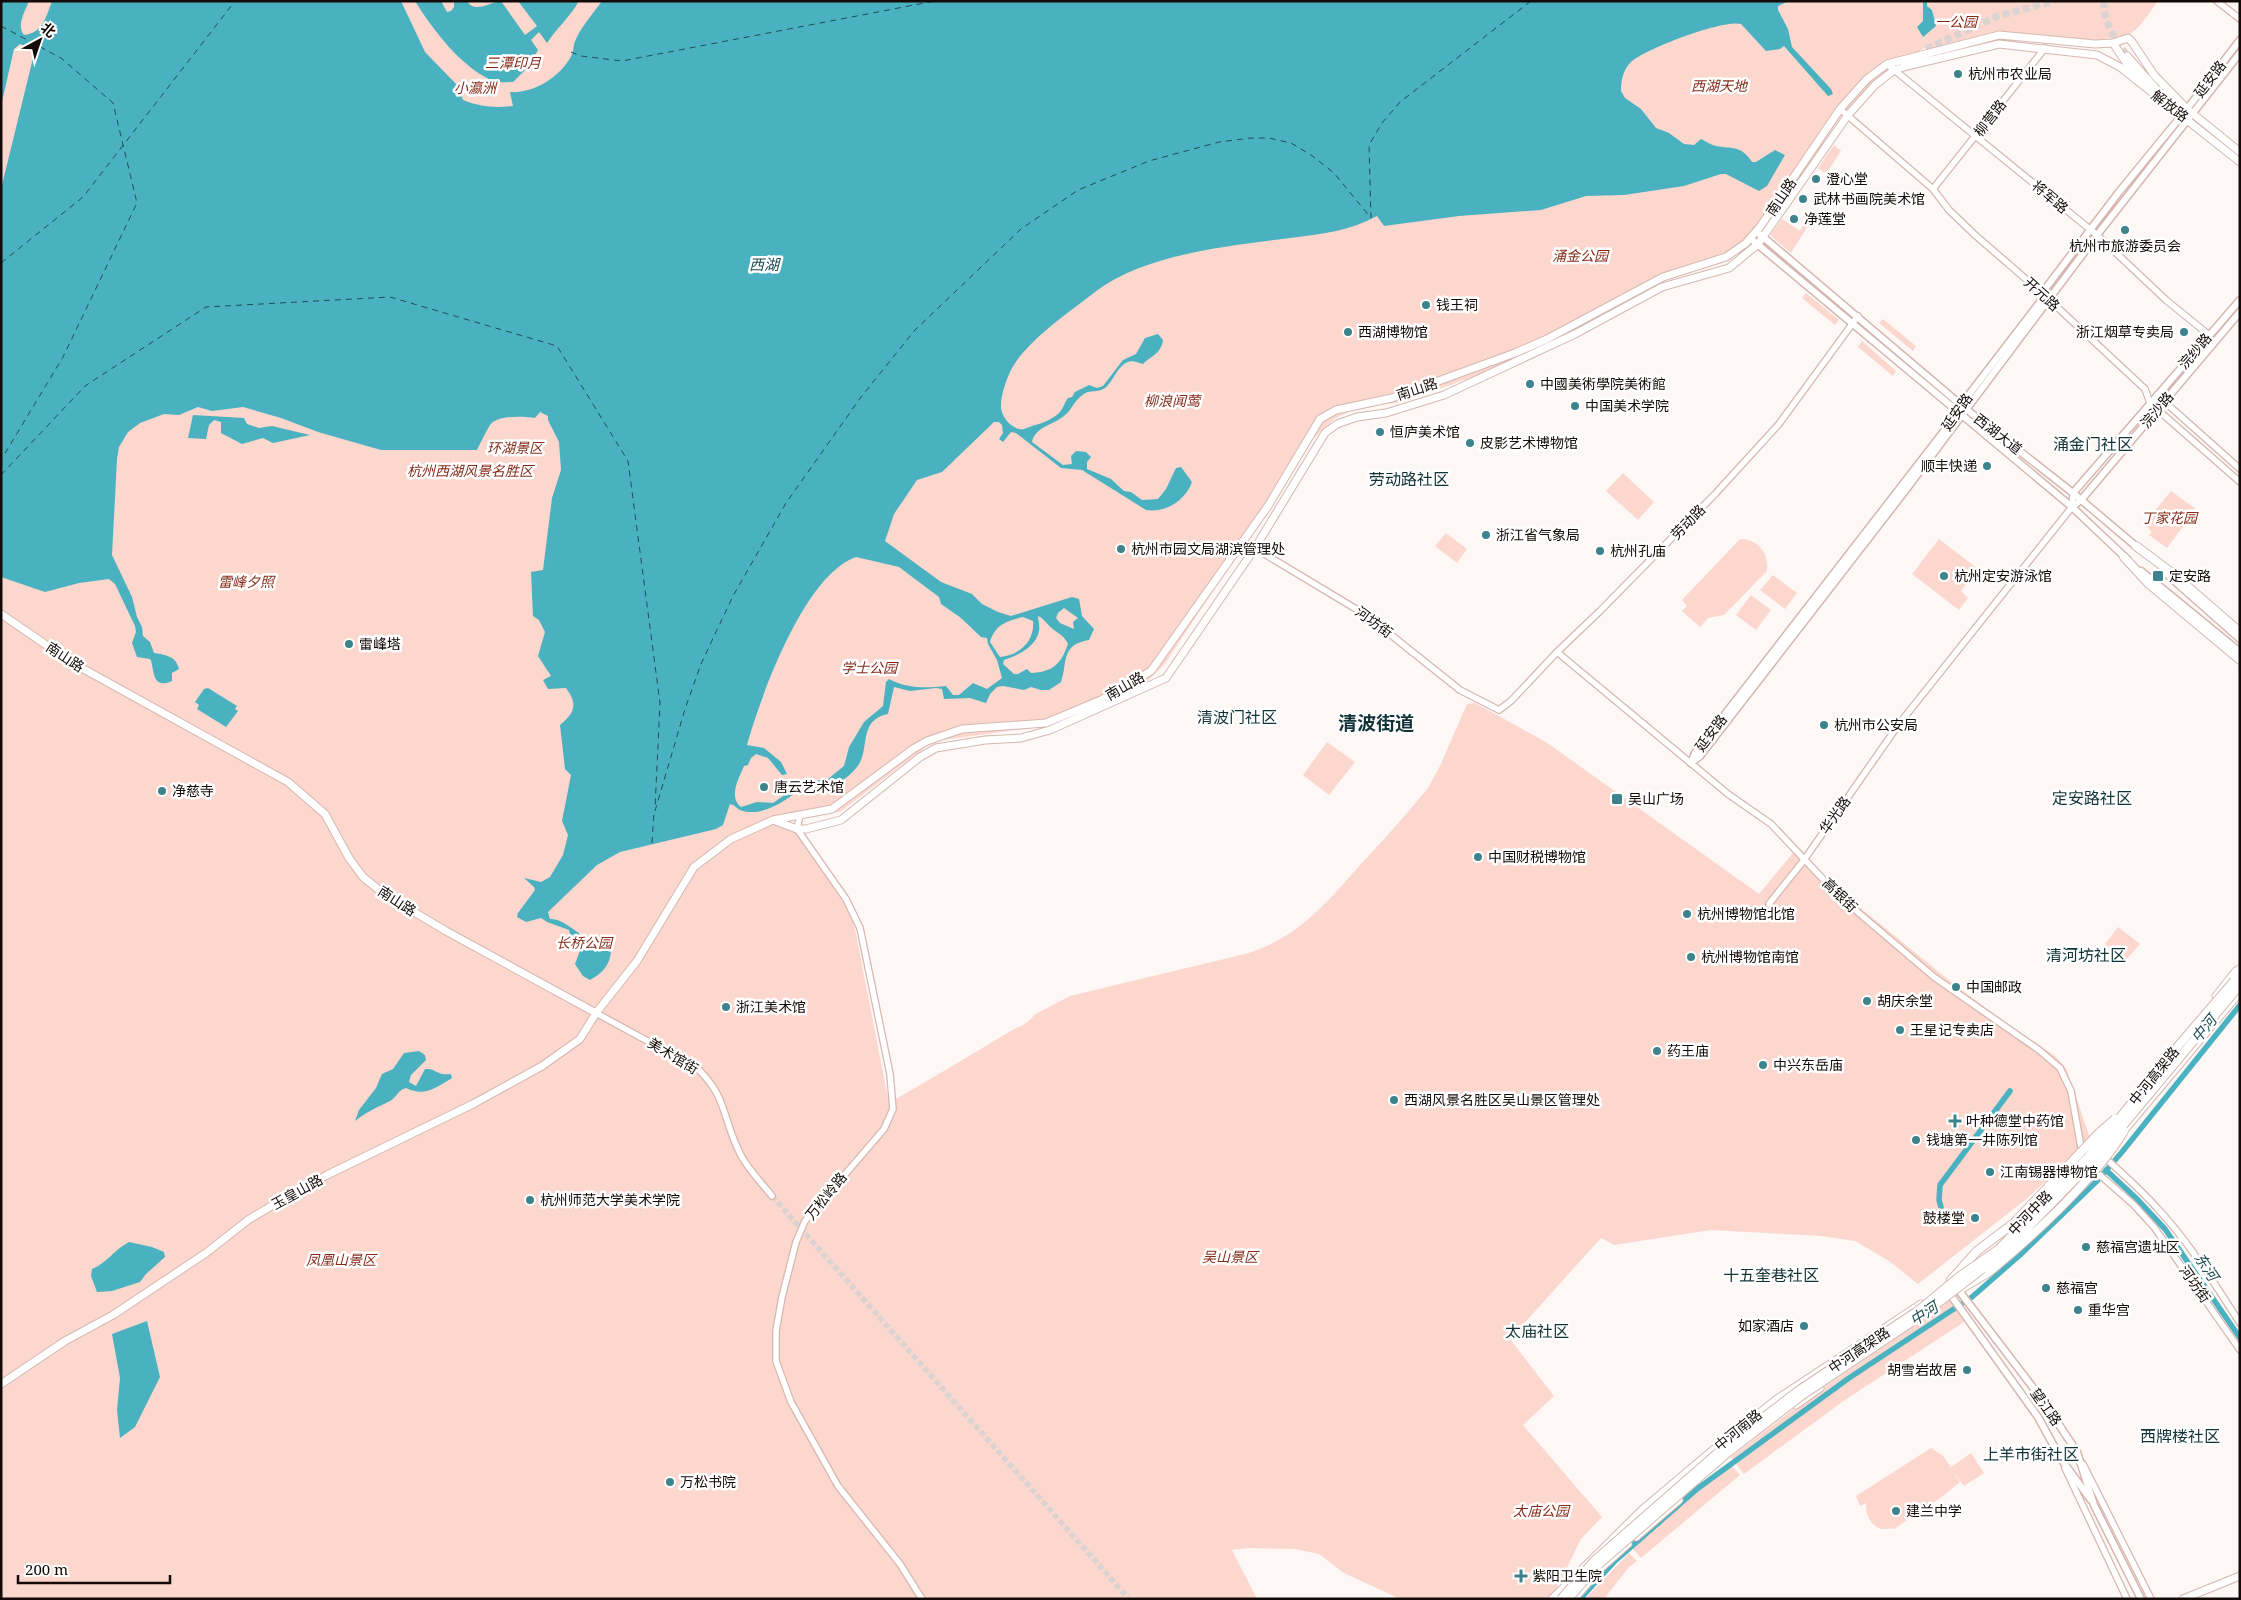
<svg xmlns="http://www.w3.org/2000/svg" width="2241" height="1600" viewBox="0 0 2241 1600" font-family="'Noto Serif','Noto Sans SC',serif">
<style>
.green{fill:#fbd7ce}
.water{fill:#49b1bf;fill-rule:evenodd}
.lines{fill:none;stroke-linecap:round;stroke-linejoin:round}
.canal{stroke:#49b1bf;stroke-width:5.5}
.ferry{stroke:#214e55;stroke-width:1;stroke-dasharray:6 5;stroke-linecap:butt}
.tertiary-tunnel{stroke:#dad3d1;stroke-width:5.5;stroke-dasharray:5.5 3;stroke-linecap:butt}
.primary-tunnel{stroke:#dad3d1;stroke-width:7;stroke-dasharray:7 3.5;stroke-linecap:butt}
.tertiary-casing{stroke:#d5b7b0;stroke-width:8}
.secondary-casing{stroke:#d5b7b0;stroke-width:9}
.primary-casing{stroke:#d5b7b0;stroke-width:9}
.trunk-casing{stroke:#d5b7b0;stroke-width:10}
.tertiary{stroke:#fff;stroke-width:5.5}
.secondary{stroke:#fff;stroke-width:6}
.primary{stroke:#fff;stroke-width:7}
.trunk{stroke:#fff;stroke-width:8}
.trunk-bridge-casing{stroke:#d5b7b0;stroke-width:10;stroke-linecap:butt}
.trunk-bridge{stroke:#fff;stroke-width:8}
.poi-dot{fill:#3c838c;stroke:#fff;stroke-width:2}
.labels{text-anchor:middle;stroke-width:5;stroke-linejoin:round;paint-order:stroke}
.park-label{font-size:14px;font-style:italic;fill:#862d1a;stroke:#fff}
.poi-label{font-size:14px;fill:#140a08;stroke:#fff;text-anchor:start}
.street-label{font-size:14px;fill:#140a08;stroke:#fff}
.water-label{font-size:15px;font-style:italic;fill:#214e55;stroke:#fff}
.quarter-label{font-size:16px;fill:#113338;stroke:#fff}
.district-label{font-size:19px;font-weight:bold;fill:#113338;stroke:#fff}
</style>
<rect width="100%" height="100%" fill="#fdf7f5"/>
<path class="green" d="M1 1H2158C2149 13 2137 35 2121 37 2114 38 2106 38 2098 40L2003 32 1928 50 1926 47 1900 63 1863 92 1839 119 1768 227 1750 242 1651 284 1533 351 1481 374 1402 402 1356 408 1334 419 1314 438 1164 665 1144 684 1054 725 943 740 927 746 840 812 787 818 839 894 854 924 889 1103C929 1080 969 1056 1009 1032 1018 1026 1028 1025 1034 1015L1070 996 1245 954C1299 938 1326 903 1362 863 1384 839 1407 814 1428 788L1440 766 1467 704 1475 703 1546 742 1759 894 1793 853 1950 981 1998 1017 2055 1056 2066 1068 2091 1141 2025 1200 1918 1284 1889 1261 1855 1241 1821 1236 1711 1230 1614 1245 1601 1238 1510 1339 1554 1396 1523 1425 1602 1517 1581 1539 1556 1590 1558 1592 1552 1599H1400L1344 1573 1319 1554 1295 1549 1248 1548 1232 1550 1257 1599H1Z
M1834 145 1841 151 1826 174 1818 168Z
M1804 215 1811 221 1791 253 1771 236V234L1782 219 1800 231 1806 220 1803 217Z
M1806 293 1839 320 1835 325 1802 298Z
M1883 319 1916 346 1913 351 1879 323Z
M1862 341 1896 371 1893 376 1858 347Z
M1623 473 1654 502 1638 520 1606 491Z
M2171 491 2196 509 2167 548 2149 535 2152 532 2144 524Z
M1446 533 1467 549 1457 563 1435 546Z
M1740 539C1758 539 1769 553 1767 571L1724 615 1708 618 1700 627 1682 611 1687 606 1682 600Z
M1939 539 1978 569 1961 591 1968 598 1959 610 1912 574Z
M1773 575 1797 593 1785 609 1760 590Z
M1751 595 1771 610 1756 630 1736 615Z
M1327 742 1355 762 1329 795 1303 775Z
M2118 927 2140 944 2125 961 2105 944Z
M1951 1299 1955 1307 1847 1376 1734 1461 1731 1457 1804 1401 1925 1319Z
M1958 1309 1964 1322 1845 1400 1744 1474 1736 1464 1850 1378Z
M1931 1448 1943 1456 1951 1467 1971 1453 1984 1473 1964 1486 1953 1471 1960 1482 1943 1496 1894 1529C1891 1528 1889 1529 1886 1529 1872 1530 1865 1515 1866 1503L1860 1506 1856 1496Z
M1732 1466 1740 1475 1641 1558 1632 1548 1699 1490Z
M1629 1553 1637 1561 1629 1567 1604 1599H1585Z"/>
<path class="water" d="M1 1H29C25 12 16 25 24 35 43 33 46 17 52 1H401L425 52 457 85 463 100C480 107 495 108 513 106L510 92C534 94 564 75 573 52 573 51 574 45 574 44 579 29 593 14 602 1H1789L1778 6V10L1788 29 1792 47 1831 89 1833 94 1828 96 1784 46 1780 49 1766 51 1741 24C1723 19 1645 49 1631 62 1623 70 1621 80 1621 91L1625 98 1641 109 1656 128 1669 133 1684 144 1694 145 1701 139C1705 141 1711 145 1716 146 1732 149 1741 145 1752 162H1756L1775 150 1785 155 1767 186 1759 191 1726 174H1721L1684 186 1624 195 1586 196 1541 210 1459 216 1384 226 1377 216C1350 231 1321 234 1290 238 1229 246 1144 254 1095 292 1068 313 1029 339 1012 368 1007 377 1001 395 1001 405 1000 416 1012 431 1024 429 1028 428 1031 426 1035 425 1043 423 1052 419 1058 414 1063 410 1064 403 1068 398L1072 397 1075 392 1089 385 1097 388 1103 386 1123 360 1136 354 1145 338 1158 334 1163 340C1161 354 1151 356 1143 364 1138 363 1133 360 1128 362 1119 365 1114 378 1108 385 1101 394 1091 389 1084 394 1074 400 1072 410 1064 416 1053 425 1035 427 1032 442L1063 465 1072 464 1071 456 1076 451 1086 452 1091 457 1087 462V469L1111 479 1124 491 1131 492 1142 500 1158 499 1166 489 1176 468 1181 467 1192 482C1185 501 1166 513 1146 510L1082 470 1061 468 1016 433 1011 432 1003 442 999 439 1003 433 1002 425 999 422H994L942 472 917 480 894 514 885 541 941 582 972 594 982 604 998 612 1011 616 1072 597 1079 599 1082 616 1094 629 1089 640C1060 645 1068 662 1061 682L1049 690H1041L1031 687 1024 690 1003 686 997 687 990 694 986 703 970 698 944 699 942 689 936 688 910 691 894 687 888 714C857 720 871 750 857 767 842 786 823 789 801 788 786 801 761 818 740 810 736 808 735 805 730 804L723 825 716 829 620 852 597 865 548 912 550 919C560 918 571 928 579 933L582 944 586 948 592 939 597 938 611 949C611 964 603 973 590 980L583 976 575 964 581 948 571 939 569 930 547 922 541 918 526 922 517 917 518 913 535 890 534 887 524 878 541 882 550 877 563 855 568 835 562 821 571 775 565 769 560 725C575 713 578 704 566 688L548 689 543 680 551 676 538 656 545 632 539 620 533 616 531 572 543 570 552 498 561 470 559 442 548 420V416L540 412 535 418C523 416 497 415 490 425 485 433 481 442 477 450H381L318 432 281 418 243 407 212 411 198 407 179 415 164 414 140 423 128 432 119 447 117 459 112 555 132 597 137 617 142 627 143 636 150 642 154 653C166 655 176 656 179 669L172 673V681C150 691 155 666 150 659L137 657 132 643 136 632 135 626 115 584 109 579 79 583 45 592 1 577V189L34 54 30 48 20 44 14 49 1 106ZM856 557 899 567 939 597 941 604 961 618 981 637 987 638 988 644 997 660 1002 678 987 689 973 683 959 695H953L946 686C926 688 908 689 889 679L886 682 883 706 864 722 849 747 844 766 828 779 802 783 773 803 757 802 741 807C728 797 739 778 744 766L748 765 751 758 756 754 768 758 782 775 787 774 781 762 764 748 747 745C761 696 804 575 856 557ZM1064 608 1078 618 1073 622 1074 629 1060 623 1056 618 1058 613ZM1038 616C1045 619 1048 626 1054 630 1061 635 1064 636 1068 644 1061 664 1053 672 1031 673L1027 669 1018 674H1014L1003 664 1004 660C1017 656 1036 647 1039 631 1040 625 1038 620 1038 616ZM1023 617 1033 621C1035 641 1020 655 1000 657L990 642C995 625 1006 621 1023 617Z
M415 1H443L442 3 447 12 451 11 454 7V1H467C475 14 490 2 501 1L525 35 537 26 518 1H579C570 17 557 28 547 43L539 32 531 40 538 50 528 67 513 82C507 82 498 83 493 81 461 67 433 30 415 1Z
M1923 1H1927V6L1932 10 1936 26 1923 37 1917 27 1923 21Z
M193 415 244 418 247 424 259 428 272 426 310 435 273 443 263 438 242 444 221 433V422L214 420 209 425 206 439 188 438Z
M208 688 237 706 235 709 238 711 226 727 197 709 199 705 195 702 204 689Z
M419 1051 425 1055 426 1060 411 1075 409 1082 416 1086 425 1069C437 1068 436 1076 451 1074L452 1078C435 1088 425 1097 406 1088 398 1090 397 1097 390 1101 378 1107 366 1112 355 1121L359 1110 376 1088 382 1074 393 1069 404 1053Z
M129 1242 152 1247 164 1252 165 1257 146 1274 140 1282 112 1291 97 1292 91 1276 92 1269C107 1263 115 1249 129 1242Z
M147 1321 160 1377 135 1427 120 1438 117 1410 120 1378 112 1334Z"/>
<g class="lines">
<path class="canal" d="M2106 1170 2136 1198 2165 1229 2240 1338
M1941 1207 1939 1200 1940 1185 2010 1091
M1580 1599 1615 1561 1697 1489 1849 1378 1972 1297 2020 1255 2097 1181 2122 1152 2240 1005"/>
<path class="ferry" d="M1 26 61 58 113 103 137 203 63 357 1 460
M571 52 581 56 622 61 935 1
M1 263 83 197 235 1
M1 475 85 386 206 307 390 297 557 346 628 461 660 703 655 808
M655 811 685 709 701 664 733 596 786 503 861 397 915 330 1021 229 1078 190 1149 161 1219 142 1251 138H1269L1291 143 1311 155 1334 173 1371 218 1369 145 1382 123 1400 102 1531 1
M652 843 654 812"/>
<path class="tertiary-tunnel" d="M772 1196 1129 1599"/>
<path class="primary-tunnel" d="M2104 1C2102 22 2116 39 2127 56
M1926 49 1998 16 2055 1"/>
<defs>
<path id="tertiary" d="M2217 1 2240 19
M1887 64 2097 235 2166 300 2209 335
M1840 109 1933 189 1949 210 1975 235 2042 293 2145 389 2150 403 2240 482
M1933 189 2045 48
M2157 395 2240 469
M1243 541 1366 615 1460 690 1499 710 1511 701 1557 652 1600 611 1716 493 1779 424 1858 316
M1557 652 1728 794 1771 824 1840 897 1934 977 2039 1050 2060 1068 2071 1091 2082 1153
M800 815 797 829 846 899 860 928 890 1074 893 1109 884 1129 805 1221 796 1242 782 1297 776 1331V1361L791 1402 838 1486 900 1564 922 1599
M1769 904 1804 860 1899 724 2072 507 2073 493
M596 1013 697 1068C727 1097 722 1116 738 1149 745 1166 760 1181 772 1196
M2102 1155C2121 1172 2140 1189 2157 1208 2189 1242 2214 1283 2240 1323
M2093 1169 2134 1205 2154 1227 2240 1350
M2083 1464 2151 1599
M2065 1468 2127 1599"/>
<path id="secondary" d="M1756 231 1961 405 2073 493 2138 548
M1750 238 2072 507 2128 560
M2073 493 2240 300
M2072 507 2081 500 2240 312
M2162 570 2240 639
M2141 571 2240 652
M1692 762 1700 756 1905 491 2097 235 2240 53
M1691 763 1695 753 1958 413 1961 405 2040 302 2042 293 2119 192 2187 109 2240 40
M1957 1288 2044 1402 2077 1452 2094 1505 2141 1599
M1947 1290 2038 1417 2061 1459 2091 1500"/>
<path id="primary" d="M2113 43 2129 67 2144 81
M2127 56 2159 92 2180 105
M1 614 71 662 288 782 325 814 349 858 363 877 384 894 446 931 596 1013
M773 820 797 829H806L841 820 920 757 936 748 985 740 1021 738 1050 730 1166 678 1255 548 1325 433 1337 424 1357 417 1386 413 1444 395 1575 334 1662 287 1729 268 1758 244 1848 115 1875 85 1894 70 1907 66 1999 44 2097 55 2120 67 2240 162
M2216 996 2236 971
M2121 1134 2240 992
M2025 1236 2099 1159
M1 1384 65 1341 113 1315 206 1253 248 1220 283 1199 327 1175 473 1104 542 1066 580 1039 596 1013 637 961 694 867 731 839 773 820 832 809 913 749 927 741 962 729 1046 723 1101 700 1151 671 1268 506 1320 419 1336 410 1392 398 1515 353 1547 339 1663 277 1726 257 1746 243 1760 227 1840 109 1867 79 1887 64 1999 35 2095 44 2113 43 2128 38 2132 42 2154 75 2187 109 2240 152
M1796 1405 1820 1388
M1636 1537 1679 1500
M1552 1599 1642 1510 1713 1450 1777 1399 1921 1304
M1574 1599 1601 1568 1628 1544
M2183 1599 2240 1576"/>
<path id="trunk" d="M2136 546 2172 573 2240 632
M2124 557 2149 584 2240 660
M2234 981 2240 969
M1951 1280 1977 1251
M1959 1290 1989 1272"/>
</defs>
<use href="#tertiary" class="tertiary-casing"/>
<use href="#secondary" class="secondary-casing"/>
<use href="#primary" class="primary-casing"/>
<use href="#trunk" class="trunk-casing"/>
<use href="#tertiary" class="tertiary"/>
<use href="#secondary" class="secondary"/>
<use href="#primary" class="primary"/>
<use href="#trunk" class="trunk"/>
<defs>
<path id="trunk-bridge" d="M1977 1251 2014 1223 2099 1133 2115 1119
M1989 1272C2033 1236 2095 1179 2124 1131
M1561 1599 1594 1561 1721 1450 1798 1391 1919 1310 1960 1276 1999 1249 2089 1156 2173 1052 2234 981
M1568 1599 1599 1564 1726 1454 1801 1396 1922 1315 2003 1253 2095 1159 2240 985"/>
</defs>
<use href="#trunk-bridge" class="trunk-bridge-casing"/>
<use href="#trunk-bridge" class="trunk-bridge"/>
</g>
<g class="poi-dot">
<circle cx="1958" cy="74" r="5"/>
<circle cx="1816" cy="179" r="5"/>
<circle cx="1803" cy="199" r="5"/>
<circle cx="1794" cy="219" r="5"/>
<circle cx="2125" cy="230" r="5"/>
<circle cx="1426" cy="305" r="5"/>
<circle cx="1348" cy="332" r="5"/>
<circle cx="2184" cy="332" r="5"/>
<circle cx="1530" cy="384" r="5"/>
<circle cx="1575" cy="406" r="5"/>
<circle cx="1380" cy="432" r="5"/>
<circle cx="1470" cy="443" r="5"/>
<circle cx="1987" cy="466" r="5"/>
<circle cx="1486" cy="535" r="5"/>
<circle cx="1121" cy="549" r="5"/>
<circle cx="1600" cy="551" r="5"/>
<circle cx="1944" cy="576" r="5"/>
<rect x="2152" y="570" width="12" height="12" rx="2.5"/>
<circle cx="349" cy="644" r="5"/>
<circle cx="1824" cy="725" r="5"/>
<circle cx="764" cy="787" r="5"/>
<circle cx="162" cy="791" r="5"/>
<rect x="1611" y="793" width="12" height="12" rx="2.5"/>
<circle cx="1478" cy="857" r="5"/>
<circle cx="1687" cy="914" r="5"/>
<circle cx="1691" cy="957" r="5"/>
<circle cx="1956" cy="987" r="5"/>
<circle cx="1867" cy="1001" r="5"/>
<circle cx="726" cy="1007" r="5"/>
<circle cx="1900" cy="1030" r="5"/>
<circle cx="1657" cy="1051" r="5"/>
<circle cx="1763" cy="1065" r="5"/>
<circle cx="1394" cy="1100" r="5"/>
<path d="M1952.5 1113.5h5v5h5v5h-5v5h-5v-5h-5v-5h5z"/>
<circle cx="1916" cy="1140" r="5"/>
<circle cx="1990" cy="1172" r="5"/>
<circle cx="530" cy="1200" r="5"/>
<circle cx="1975" cy="1218" r="5"/>
<circle cx="2086" cy="1247" r="5"/>
<circle cx="2046" cy="1288" r="5"/>
<circle cx="2078" cy="1310" r="5"/>
<circle cx="1804" cy="1326" r="5"/>
<circle cx="1967" cy="1370" r="5"/>
<circle cx="670" cy="1482" r="5"/>
<circle cx="1896" cy="1511" r="5"/>
<path d="M1518.5 1568.5h5v5h5v5h-5v5h-5v-5h-5v-5h5z"/>
</g>
<g class="labels">
<g class="park-label">
<text x="1956" y="27">一公园</text>
<text x="513" y="68">三潭印月</text>
<text x="1719" y="91">西湖天地</text>
<text x="475" y="93">小瀛洲</text>
<text x="1580" y="261">涌金公园</text>
<text x="1172" y="406">柳浪闻莺</text>
<text x="515" y="453">环湖景区</text>
<text x="470" y="476">杭州西湖风景名胜区</text>
<text x="2169" y="523">丁家花园</text>
<text x="246" y="587">雷峰夕照</text>
<text x="869" y="673">学士公园</text>
<text x="584" y="948">长桥公园</text>
<text x="1230" y="1262">吴山景区</text>
<text x="341" y="1265">凤凰山景区</text>
<text x="1541" y="1516">太庙公园</text>
</g>
<g class="poi-label">
<text x="1968" y="79">杭州市农业局</text>
<text x="1826" y="184">澄心堂</text>
<text x="1813" y="204">武林书画院美术馆</text>
<text x="1804" y="224">净莲堂</text>
<text x="2125" y="251" text-anchor="middle">杭州市旅游委员会</text>
<text x="1436" y="310">钱王祠</text>
<text x="1358" y="337">西湖博物馆</text>
<text x="2174" y="337" text-anchor="end">浙江烟草专卖局</text>
<text x="1540" y="389">中國美術學院美術館</text>
<text x="1585" y="411">中国美术学院</text>
<text x="1390" y="437">恒庐美术馆</text>
<text x="1480" y="448">皮影艺术博物馆</text>
<text x="1977" y="471" text-anchor="end">顺丰快递</text>
<text x="1496" y="540">浙江省气象局</text>
<text x="1131" y="554">杭州市园文局湖滨管理处</text>
<text x="1610" y="556">杭州孔庙</text>
<text x="1954" y="581">杭州定安游泳馆</text>
<text x="2169" y="581">定安路</text>
<text x="359" y="649">雷峰塔</text>
<text x="1834" y="730">杭州市公安局</text>
<text x="774" y="792">唐云艺术馆</text>
<text x="172" y="796">净慈寺</text>
<text x="1628" y="804">吴山广场</text>
<text x="1488" y="862">中国财税博物馆</text>
<text x="1697" y="919">杭州博物馆北馆</text>
<text x="1701" y="962">杭州博物馆南馆</text>
<text x="1966" y="992">中国邮政</text>
<text x="1877" y="1006">胡庆余堂</text>
<text x="736" y="1012">浙江美术馆</text>
<text x="1910" y="1035">王星记专卖店</text>
<text x="1667" y="1056">药王庙</text>
<text x="1773" y="1070">中兴东岳庙</text>
<text x="1404" y="1105">西湖风景名胜区吴山景区管理处</text>
<text x="1966" y="1126">叶种德堂中药馆</text>
<text x="1926" y="1145">钱塘第一井陈列馆</text>
<text x="2000" y="1177">江南锡器博物馆</text>
<text x="540" y="1205">杭州师范大学美术学院</text>
<text x="1965" y="1223" text-anchor="end">鼓楼堂</text>
<text x="2096" y="1252">慈福宫遗址区</text>
<text x="2056" y="1293">慈福宫</text>
<text x="2088" y="1315">重华宫</text>
<text x="1794" y="1331" text-anchor="end">如家酒店</text>
<text x="1957" y="1375" text-anchor="end">胡雪岩故居</text>
<text x="680" y="1487">万松书院</text>
<text x="1906" y="1516">建兰中学</text>
<text x="1532" y="1581">紫阳卫生院</text>
</g>
<g class="street-label">
<text transform="translate(2210 79) rotate(-53)" y="5">延安路</text>
<text transform="translate(2170 106) rotate(37)" y="5">解放路</text>
<text transform="translate(1990 118) rotate(-52)" y="5">柳营路</text>
<text transform="translate(1781 197) rotate(-56)" y="5">南山路</text>
<text transform="translate(2050 197) rotate(40)" y="5">将军路</text>
<text transform="translate(2042 294) rotate(42)" y="5">开元路</text>
<text transform="translate(2195 351) rotate(-49)" y="5">浣纱路</text>
<text transform="translate(1417 389) rotate(-18)" y="5">南山路</text>
<text transform="translate(2157 410) rotate(-50)" y="5">浣沙路</text>
<text transform="translate(1957 412) rotate(-55)" y="5">延安路</text>
<text transform="translate(1998 434) rotate(38)" y="5">西湖大道</text>
<text transform="translate(1688 522) rotate(-46)" y="5">劳动路</text>
<text transform="translate(1374 622) rotate(36)" y="5">河坊街</text>
<text transform="translate(65 657) rotate(33)" y="5">南山路</text>
<text transform="translate(1125 686) rotate(-30)" y="5">南山路</text>
<text transform="translate(1711 733) rotate(-53)" y="5">延安路</text>
<text transform="translate(1835 815) rotate(-55)" y="5">华光路</text>
<text transform="translate(1840 895) rotate(44)" y="5">高银街</text>
<text transform="translate(397 901) rotate(33)" y="5">南山路</text>
<text transform="translate(673 1056) rotate(31)" y="5">美术馆街</text>
<text transform="translate(2154 1076) rotate(-51)" y="5">中河高架路</text>
<text transform="translate(297 1192) rotate(-29)" y="5">玉皇山路</text>
<text transform="translate(826 1196) rotate(-51)" y="5">万松岭路</text>
<text transform="translate(2030 1213) rotate(-46)" y="5">中河中路</text>
<text transform="translate(2195 1284) rotate(55)" y="5">河坊街</text>
<text transform="translate(1859 1350) rotate(-34)" y="5">中河高架路</text>
<text transform="translate(2046 1407) rotate(55)" y="5">望江路</text>
<text transform="translate(1738 1430) rotate(-39)" y="5">中河南路</text>
</g>
<g class="water-label">
<text x="764" y="270">西湖</text>
<text transform="translate(2204 1029) rotate(-51)" y="5">中河</text>
<text transform="translate(2206 1267) rotate(56)" y="5">东河</text>
<text transform="translate(1924 1314) rotate(-33)" y="5">中河</text>
</g>
<g class="quarter-label">
<text x="2093" y="450">涌金门社区</text>
<text x="1409" y="485">劳动路社区</text>
<text x="1237" y="723">清波门社区</text>
<text x="2092" y="804">定安路社区</text>
<text x="2086" y="961">清河坊社区</text>
<text x="1771" y="1281">十五奎巷社区</text>
<text x="1537" y="1337">太庙社区</text>
<text x="2180" y="1442">西牌楼社区</text>
<text x="2031" y="1460">上羊市街社区</text>
</g>
<g class="district-label">
<text x="1376" y="730">清波街道</text>
</g>
</g>
<rect width="2241" height="1600" fill="none" stroke="#140a08" stroke-width="5"/>
<g transform="translate(40 40) rotate(40)" stroke="#ffffff" stroke-width="4" paint-order="stroke">
<path d="M0-4L9 19L0 12L-9 19Z" fill="#140a08"/>
<text y="-8" font-size="14" font-weight="bold" text-anchor="middle" fill="#140a08">北</text>
</g>
<path d="M18 1575v8h152v-8" fill="none" stroke="#140a08" stroke-width="2.5"/>
<text x="25" y="1575" font-size="15" fill="#140a08" stroke="#ffffff" stroke-width="4" paint-order="stroke">200 m</text>
</svg>
